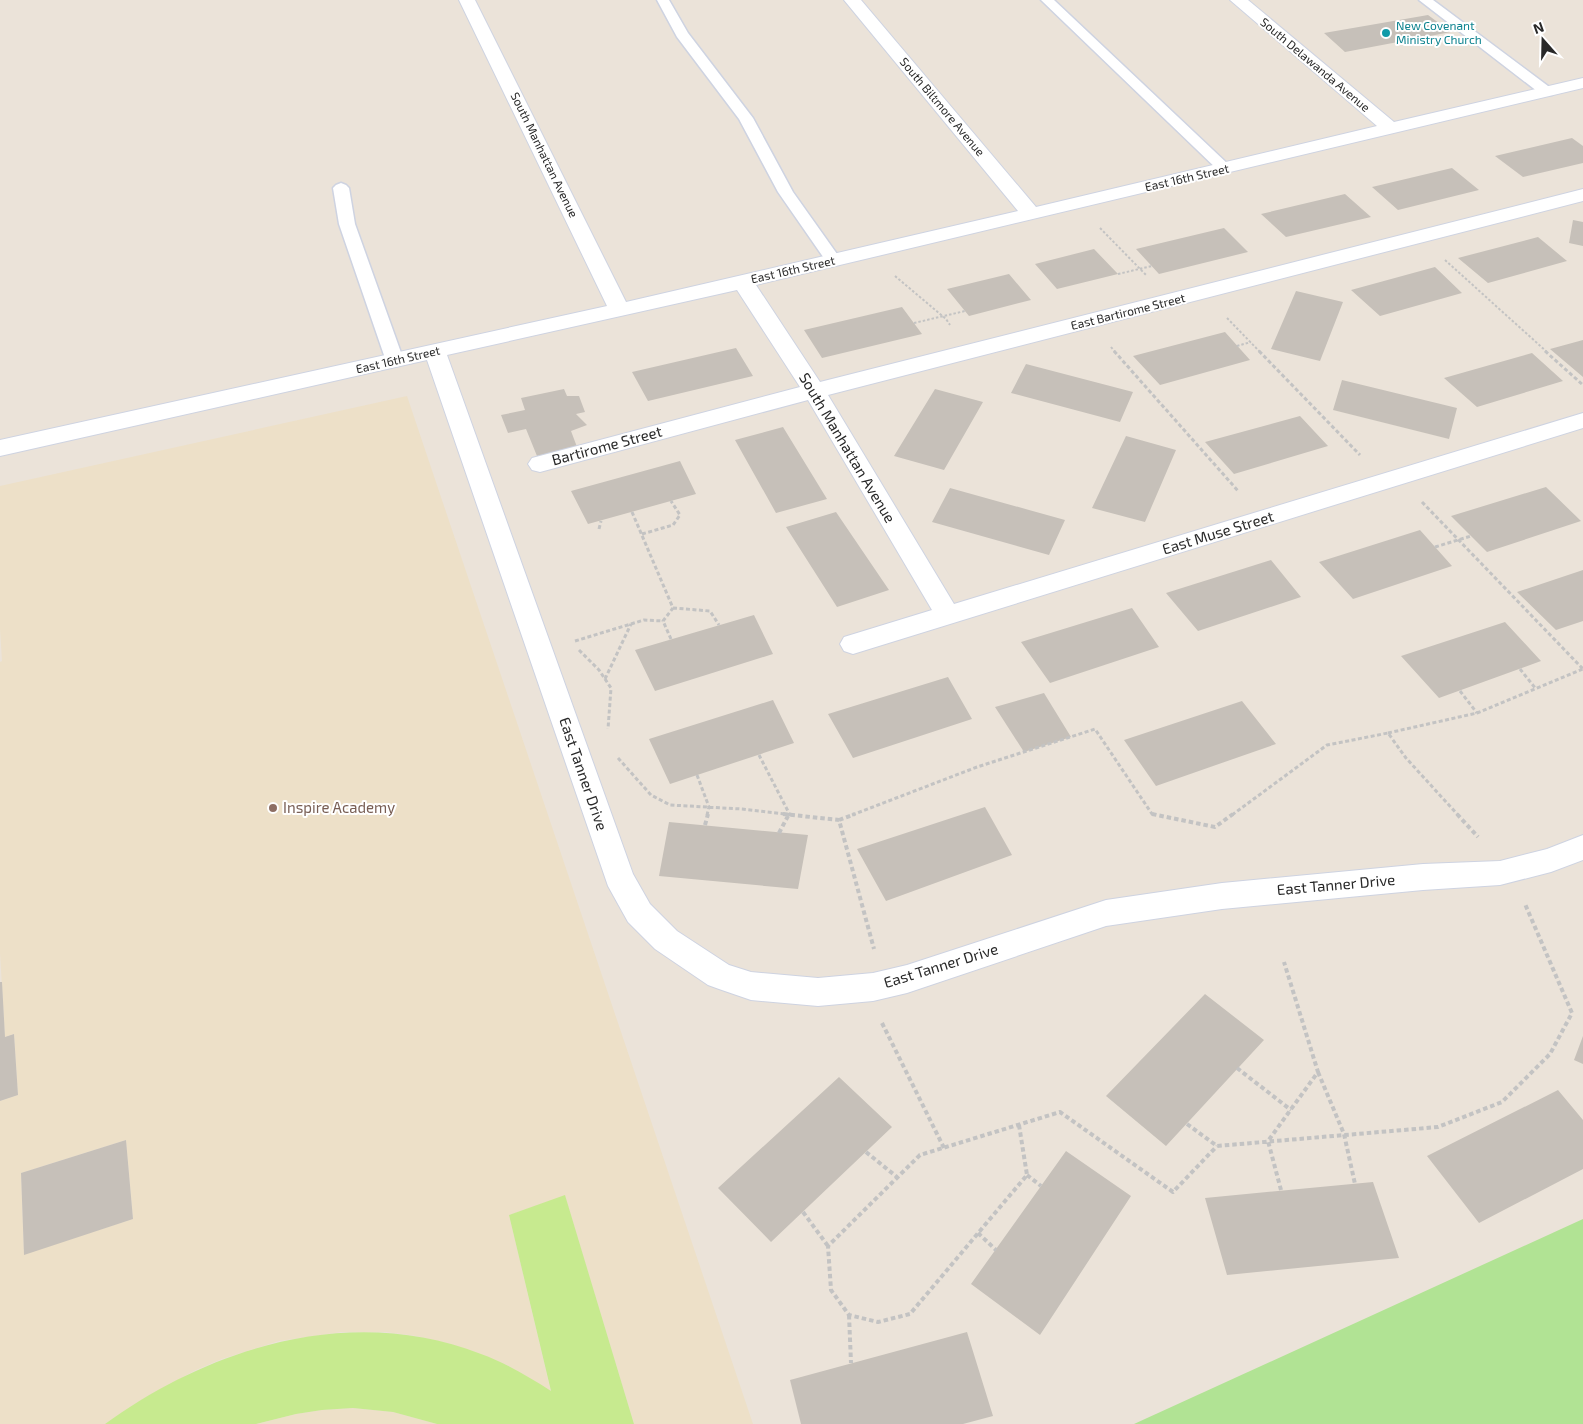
<svg xmlns="http://www.w3.org/2000/svg" width="1583" height="1424" viewBox="0 0 1583 1424" font-family="'Exo 2',sans-serif">
<style>
.education{fill:#ede0c8;fill-rule:evenodd}
.green{fill:#b1e394}
.pitch{fill:#c7ea8f}
.building{fill:#c6c0b9}
.lines{fill:none;stroke-linecap:round;stroke-linejoin:round}
.lane-casing{stroke:#ced3e1;stroke-width:3}
.street-casing{stroke:#ced3e1;stroke-width:2}
.path-far2{stroke:#c3c3c3;stroke-width:2;stroke-dasharray:2.5 2;stroke-linecap:butt}
.path-far1{stroke:#c3c3c3;stroke-width:3;stroke-dasharray:4 2.5;stroke-linecap:butt}
.path{stroke:#c3c3c3;stroke-width:4;stroke-dasharray:4.5 3;stroke-linecap:butt}
.lane{fill:#fff;fill-rule:evenodd}
.street{fill:#fff;fill-rule:evenodd}
.culture-dot{fill:#0f9aa8;stroke:#fff;stroke-width:2}
.education-dot{fill:#8d6e63;stroke:#fff;stroke-width:2}
.labels{text-anchor:middle;stroke-width:4;stroke-linejoin:round;paint-order:stroke}
.far-culture-label{font-size:12px;fill:#0d838f;stroke:#fff;text-anchor:start}
.far-street-label{font-size:12px;fill:#282828;stroke:#fff}
.street-label{font-size:15px;fill:#282828;stroke:#fff}
.education-label{font-size:15px;fill:#785e54;stroke:#fff;text-anchor:start}
</style>
<rect width="100%" height="100%" fill="#ebe3d9"/>
<path class="education" d="M407 396 753 1424H634L565 1196 509 1215 551 1392 507 1365 451 1344 416 1336 385 1332H342L279 1341 222 1359 196 1370 146 1397 105 1424H0V1101L18 1095 14 1034 5 1037 0 953V662L2 661 0 629V486ZM126 1140 133 1219 24 1254 21 1173Z
M353 1408 393 1412 437 1424H256L296 1414 322 1410Z"/>
<path class="green" d="M1583 1219V1424H1134Z"/>
<path class="pitch" d="M565 1195 634 1424H437L393 1412 353 1408 322 1410 296 1414 256 1424H105C212 1346 353 1304 481 1354 506 1363 529 1377 551 1391L509 1215Z"/>
<path class="building" d="M1428 15 1451 32 1345 52 1324 33Z
M1572 138 1583 146V163L1523 177 1495 156Z
M1452 168 1479 190 1398 210 1372 187Z
M1345 194 1371 217 1286 237 1261 214Z
M1573 220 1583 222V246L1569 243Z
M1224 228 1248 252 1159 274 1136 249Z
M1538 237 1567 261 1488 283 1458 258Z
M1094 249 1118 274 1057 289 1035 264Z
M1435 267 1462 293 1380 316 1351 290Z
M1009 274 1031 300 969 316 947 289Z
M1296 291 1343 302 1320 361 1271 349Z
M902 307 922 334 822 358 804 330Z
M1225 332 1250 360 1160 385 1133 356Z
M1583 340V377L1550 349Z
M736 348 753 376 648 401 632 372Z
M1532 353 1563 381 1477 407 1444 378Z
M1026 364 1133 392 1120 422 1011 393Z
M1342 380 1457 408 1449 439 1333 410Z
M564 389 567 396H579L585 412 576 414 587 425 571 431 577 447 537 456 526 429 508 433 501 415 525 410 521 398Z
M935 389 983 402 944 470 894 456Z
M1300 416 1328 446 1234 474 1205 442Z
M783 427 827 499 776 513 735 440Z
M1126 436 1176 450 1145 522 1092 508Z
M680 461 696 494 588 524 571 491Z
M1546 487 1581 521 1487 552 1451 516Z
M950 488 1065 520 1049 555 932 522Z
M836 512 889 590 837 607 786 527Z
M1420 530 1452 566 1353 599 1319 562Z
M1271 560 1301 597 1198 631 1166 593Z
M1583 570V621L1556 630 1517 592Z
M1132 608 1159 647 1050 683 1021 642Z
M754 615 773 654 655 691 635 650Z
M1505 622 1541 661 1439 698 1401 656Z
M948 677 972 719 853 758 828 714Z
M1044 693 1071 737 1024 752 995 707Z
M773 700 794 743 670 784 649 739Z
M1242 701 1276 744 1156 786 1124 740Z
M985 807 1012 855 886 901 857 849Z
M669 822 808 835 798 889 659 876Z
M0 982H2L5 1037 14 1034 18 1095 0 1101Z
M1205 994 1264 1040 1166 1146 1106 1096Z
M1583 1036V1064L1574 1060Z
M839 1077 892 1127 771 1242 718 1188Z
M1558 1090 1583 1120V1169L1479 1223 1427 1156Z
M126 1140 133 1219 24 1255 21 1173Z
M1066 1151 1131 1196 1040 1335 971 1284Z
M1373 1182 1399 1258 1227 1275 1205 1198Z
M967 1332 993 1416 963 1424H801L790 1380Z"/>
<g class="lines">
<defs>
<path id="lane" d="M657 0H669L688 33 753 118 793 192 842 261 840 264H828L778 192 739 119 677 37Z
M1041 0H1054L1230 166 1232 169 1230 172H1220Z
M1419 0H1433L1552 89 1554 92 1552 95H1542Z
M341 183 346 185 349 188 355 224 404 361 401 365 395 366 389 365 386 361 339 224 333 188 336 185Z"/>
<path id="street" d="M459 0H475L626 302 1018 211 844 0H861L1036 207 1377 126 1230 0H1248L1394 122 1583 78V88L756 285 820 382 1583 189V201L828 395 954 604 1583 413V428L853 654 844 651 840 644 844 637 932 610 808 400 540 472 532 470 528 464 532 458 800 387 737 290 447 355 633 874 650 904 677 931 729 965 751 972 818 978 873 973 907 965 1106 900 1222 883 1423 864 1500 861 1547 849 1583 835V860L1551 872 1500 885 1423 890 1222 909 1106 926 907 993 873 1001 818 1006 751 1000 719 989 708 985 655 949 628 922 608 886 427 360 0 456V440L607 306Z"/>
</defs>
<use href="#lane" class="lane-casing"/>
<use href="#street" class="street-casing"/>
<path class="path-far2" d="M1100 228 1146 275
M1445 260 1547 352
M1118 274 1152 266
M895 276 946 319 950 325
M1227 318 1260 352
M914 323 965 311
M1237 346 1251 342
M1111 347 1115 352"/>
<path class="path-far1" d="M1114 351 1239 492
M1259 351 1360 455
M1545 351 1583 385
M1422 502 1583 669
M632 512 673 608 663 621 671 639
M599 529 601 521
M642 534 673 525 680 515 671 501
M1435 547 1471 536
M673 608 710 611 719 625
M575 641 644 620 663 621
M579 650 599 670 611 688 608 729
M1520 669 1536 689
M605 679 631 624
M1460 691 1477 713
M1388 733 1477 713 1583 669
M759 755 790 815
M618 758 651 795 670 805 742 809 794 815
M697 775 709 807 707 815
M852 815 977 767 1095 729 1152 814 1156 815
M1232 815 1327 745 1388 733 1406 758 1458 815"/>
<path class="path" d="M783 814 839 820 874 949
M1152 814 1215 827 1233 814
M1457 814 1478 837
M839 820 855 814
M705 825 708 814
M779 833 789 814
M882 1023 944 1148
M1237 1068 1291 1110
M1318 1072 1344 1134 1355 1184
M1187 1124 1217 1146 1438 1127 1502 1102 1550 1054 1572 1013 1525 904
M1019 1125 1027 1175 910 1314 878 1322 849 1315 831 1290 828 1246 920 1155 1060 1112 1173 1192 1217 1146
M866 1152 897 1177
M1027 1175 1041 1186
M1281 1190 1268 1141 1318 1072 1284 962
M803 1212 828 1246
M978 1233 996 1250
M849 1315 851 1363"/>
<use href="#lane" class="lane"/>
<use href="#street" class="street"/>
</g>
<circle class="culture-dot" cx="1386" cy="33" r="5"/>
<circle class="education-dot" cx="273" cy="808" r="5"/>
<g class="labels">
<g class="far-culture-label">
<text x="1396" y="30">New Covenant<tspan x="1396" dy="14">Ministry Church</tspan></text>
</g>
<g class="far-street-label">
<text transform="translate(1315 65) rotate(40)" y="4">South Delawanda Avenue</text>
<text transform="translate(942 107) rotate(50)" y="4">South Biltmore Avenue</text>
<text transform="translate(544 155) rotate(64)" y="4">South Manhattan Avenue</text>
<text transform="translate(1187 178) rotate(-13)" y="4">East 16th Street</text>
<text transform="translate(793 270) rotate(-13)" y="4">East 16th Street</text>
<text transform="translate(1128 312) rotate(-14)" y="4">East Bartirome Street</text>
<text transform="translate(398 360) rotate(-13)" y="4">East 16th Street</text>
</g>
<g class="street-label">
<text transform="translate(607 446) rotate(-15)" y="5">Bartirome Street</text>
<text transform="translate(847 448) rotate(59)" y="5">South Manhattan Avenue</text>
<text transform="translate(1218 533) rotate(-17)" y="5">East Muse Street</text>
<text transform="translate(583 774) rotate(71)" y="5">East Tanner Drive</text>
<text transform="translate(1336 885) rotate(-5)" y="5">East Tanner Drive</text>
<text transform="translate(941 966) rotate(-17)" y="5">East Tanner Drive</text>
</g>
<g class="education-label">
<text x="283" y="813">Inspire Academy</text>
</g>
</g>
<g transform="translate(1543 40) rotate(340)" stroke="#ffffff" stroke-width="4" paint-order="stroke">
<path d="M0-4L9 19L0 12L-9 19Z" fill="#282828"/>
<text y="-8" font-size="14" font-weight="bold" text-anchor="middle" fill="#282828">N</text>
</g>
</svg>
